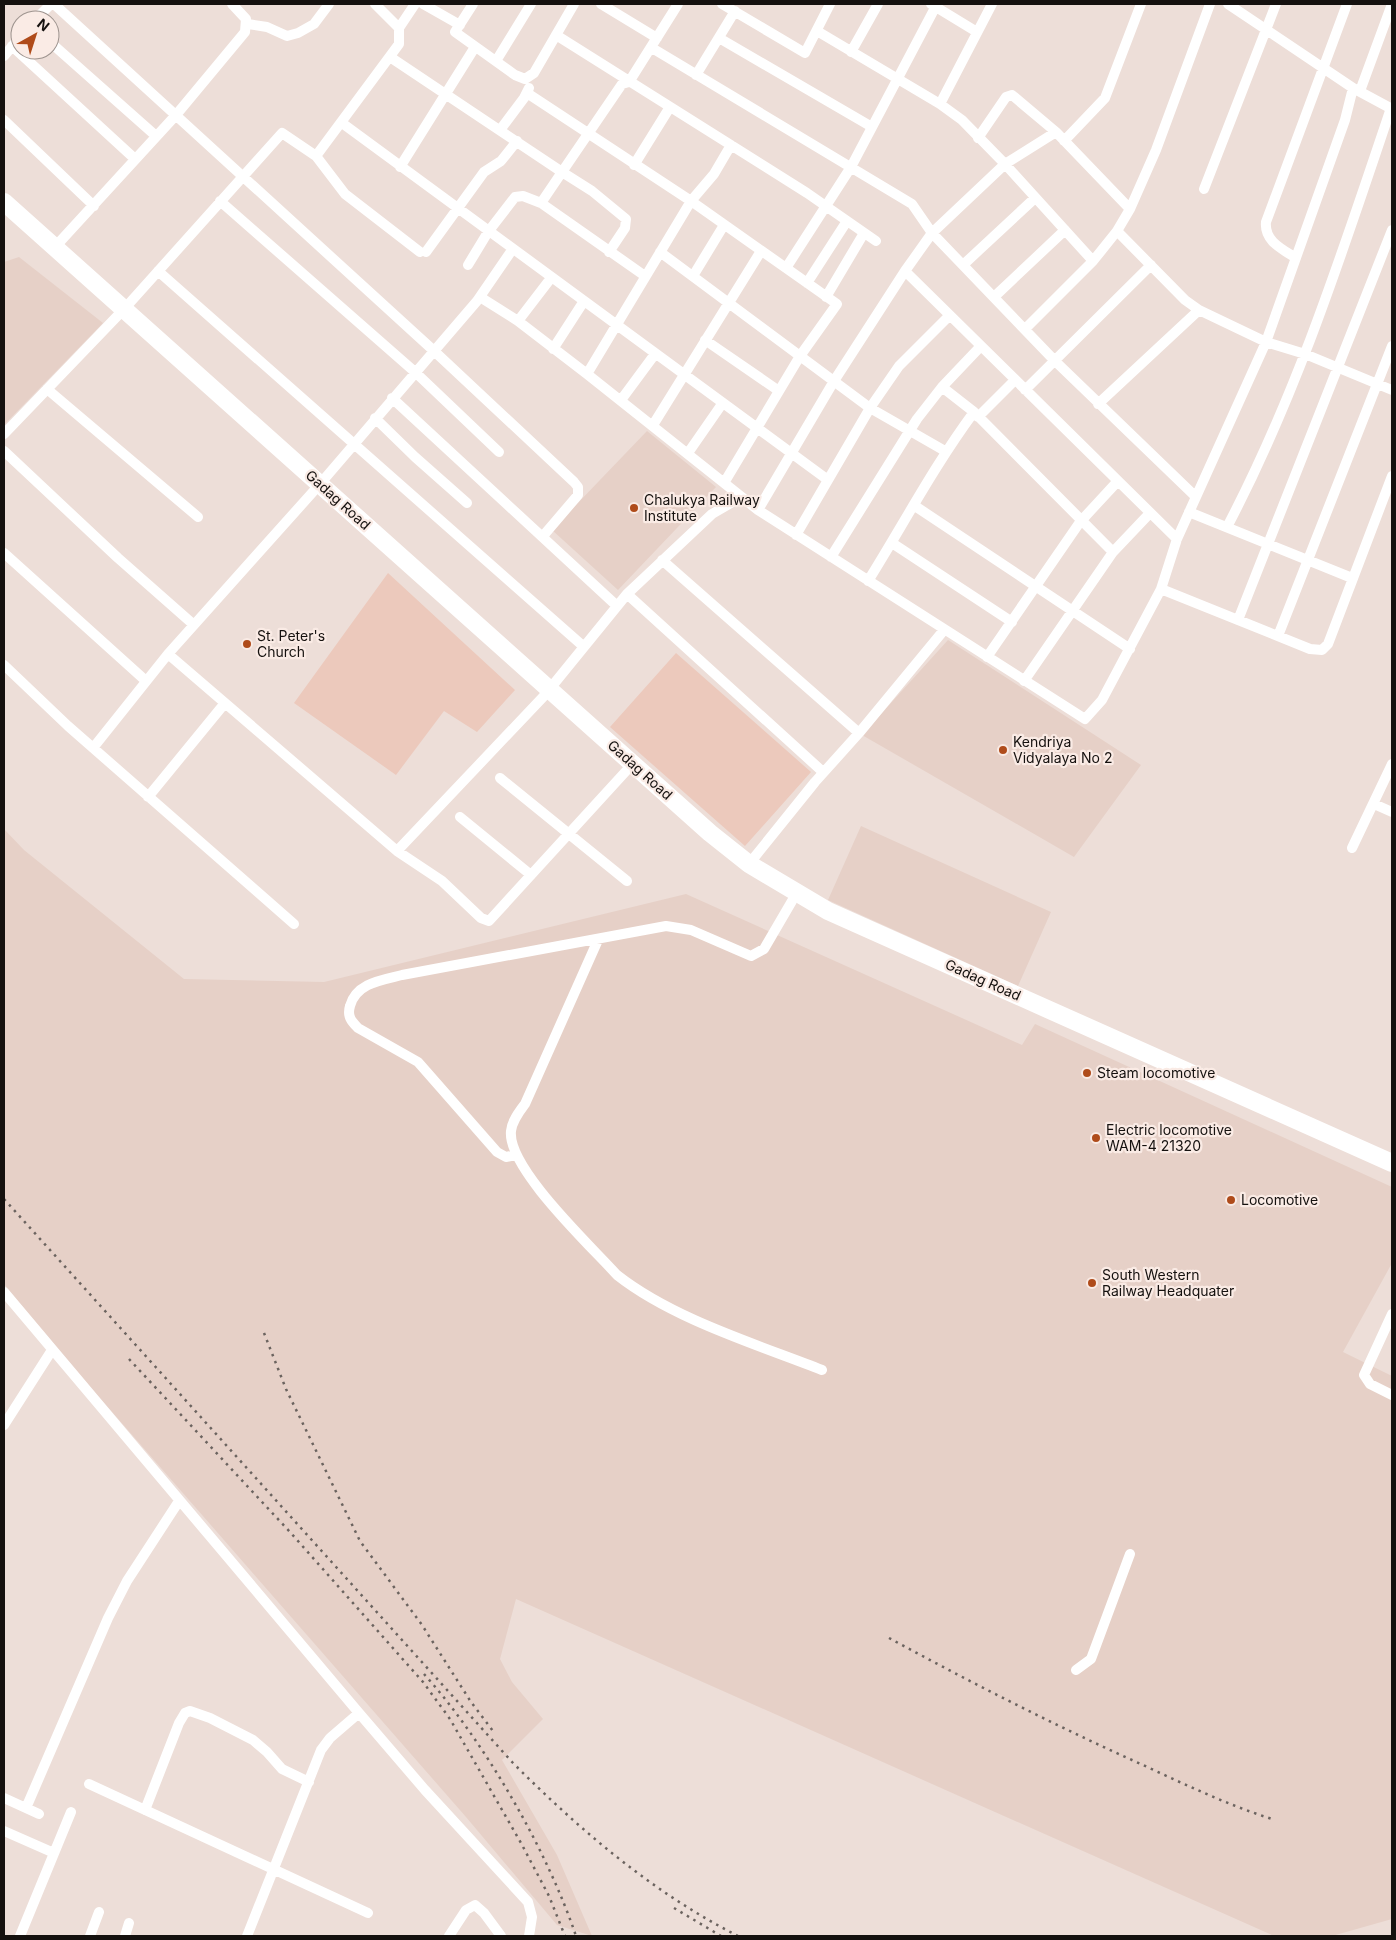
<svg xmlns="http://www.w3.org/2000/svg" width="1396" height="1940" viewBox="0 0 1396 1940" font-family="Inter,sans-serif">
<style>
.built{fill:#e6d0c7}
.green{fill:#ecc9bc}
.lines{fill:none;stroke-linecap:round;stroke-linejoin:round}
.minor{stroke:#fff;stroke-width:10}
.trunk{stroke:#fff;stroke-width:18}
.rail{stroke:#6b635f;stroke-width:2.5;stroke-dasharray:2.5 5;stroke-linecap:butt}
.poi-dot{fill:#af4b1a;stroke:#faebe5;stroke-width:2}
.labels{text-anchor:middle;stroke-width:4.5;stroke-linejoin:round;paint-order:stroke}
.street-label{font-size:14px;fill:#15110f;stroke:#faebe5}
.poi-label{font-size:14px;fill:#15110f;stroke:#faebe5;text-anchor:start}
</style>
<rect width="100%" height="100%" fill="#edded8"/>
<path class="built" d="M19 257 103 323 4 425V262Z
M647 431 716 487 618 590 552 530Z
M948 640 1141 765 1074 857 862 735Z
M861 826 1051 912 1018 986 828 900Z
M4 829 24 850 184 979 324 982 686 894 1022 1045 1035 1024 1392 1187V1263L1343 1352 1392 1376V1919L1332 1936H1274L516 1599 500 1659 512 1682 543 1719 502 1760 557 1855 592 1936 557 1925 466 1817 71 1365 4 1284Z"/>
<path class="green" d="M388 573 515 690 477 732 444 711 396 775 294 703Z
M676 653 811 772 745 846 610 727Z"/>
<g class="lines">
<path class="minor" d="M54 4 433 350 574 482 578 487V495L543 536
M423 4 460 25
M473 4 455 32 515 75 525 79 534 73 574 4
M601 4 657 38
M722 4 805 53 830 4
M931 4 977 32
M1228 4 1353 88 1392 109
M35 20 51 4
M248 24 267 27 287 36 298 33 314 24 329 4
M399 28 415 4
M817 31 940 104 962 120 1005 164 1093 261
M556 35 807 193 876 241
M719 38 872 127
M50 42 156 136
M12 46 135 159
M652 48 912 204 932 233 1055 361 1196 497
M851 52 878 4
M4 56 20 37
M390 57 562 172 541 203 645 276
M496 61 531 4
M696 75 735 11
M1360 91 1392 4
M527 93 691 201 837 304 800 356 724 483
M940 104 992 4
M4 120 94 206
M342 123 828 480
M500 130 524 98 529 88
M978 138 1006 97 1012 95 1056 132 1130 209
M1064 141 1105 98 1141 4
M316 156 345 194 420 252
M634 165 670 107
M400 167 475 47
M1204 189 1276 4
M220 201 415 372 499 452
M1117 231 1185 300 1199 310 1266 342 1305 354 1392 390
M55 247 176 115 245 32 246 19 232 4
M426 252 484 172 501 161 517 141
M609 252 625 228 626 219 592 191 562 172 622 84 629 82 678 4
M660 252 870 408 945 451
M1296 258C1282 249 1264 241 1266 222L1347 4
M468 265 488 232 515 197 523 196 541 203
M963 265 1035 198
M786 268 851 167 937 4
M158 271 583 646
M905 271 932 233 1005 164 1056 132
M693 276 724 225
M807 283 847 221
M480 297 518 321 587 374 758 510 1085 719 1102 700 1161 589 1177 539 1266 342 1345 120 1353 88
M826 297 864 233
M994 297 1065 230
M518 321 551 278
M1025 329 1093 261 1117 231 1130 209 1156 150 1210 4
M705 340 779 391
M980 347 942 387 974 412 1113 552
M553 349 584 301
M587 374 691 201 714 174 731 145
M47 389 198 517
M1025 390 1151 265
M392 398 617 606
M621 400 655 354
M1098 404 1199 310
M978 417 1015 380
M375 418 415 457 467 503
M653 425 761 251
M4 434 126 307 282 133 316 156 399 44V28L375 4
M4 451 118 558 194 625
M688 453 722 404
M915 506 1130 649
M758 510 834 381 905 271 1177 539
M1189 512 1352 578
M1227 527C1297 394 1343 250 1391 108
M796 535 870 408 899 366 949 316
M892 543 1012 622
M4 553 146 681
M831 557 917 419 942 387
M662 560 859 733
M868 581C903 525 934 466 974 412
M1161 589 1310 649 1322 650 1328 644 1392 476
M627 594 823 772
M1238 620 1392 230
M1278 636 1392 346
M168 654 397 851 544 696 627 594 712 514 741 497
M987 657 1080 522 1117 482
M4 665 68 726 294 924
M1024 681 1113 552 1150 513
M93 748 168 654 320 484 477 301 512 250
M500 778 627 881
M148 797 225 703
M1374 804 1392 812
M460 817 531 875
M1352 848 1392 764
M397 851 442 881 481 918 489 921 627 770
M749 864 815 782 859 733 944 630
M598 940 525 1104C519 1112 512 1121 511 1131 507 1168 592 1247 617 1275 673 1319 756 1344 822 1370
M516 1155 506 1157 497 1152 418 1062 358 1028C351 1021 347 1016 350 1006 356 983 382 980 402 975L666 926 691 930 751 956 764 949 792 901
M4 1292 359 1713 425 1790 528 1902 532 1917 529 1936
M1392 1314 1364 1375 1370 1384 1392 1395
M4 1425 52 1350
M1076 1670 1091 1659 1130 1554
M89 1784 368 1913
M4 1798 39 1814
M26 1808 108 1618 127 1581 179 1501
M145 1810 179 1723 185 1713 190 1711 210 1718 253 1740 267 1752 282 1769 309 1782
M4 1831 54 1853
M20 1936 71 1812
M90 1936 99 1912
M125 1936 129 1923
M247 1936 321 1750 330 1738 359 1713
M449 1936 466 1910 475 1905 484 1913 501 1936"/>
<path class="trunk" d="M4 202 710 833 749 864 828 911 1392 1163"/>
<path class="rail" d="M4 1199 513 1763C581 1831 652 1892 738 1936
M264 1333 286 1389 360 1541 422 1625 471 1702 493 1731
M129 1359 290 1532 423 1682 450 1719 521 1843 549 1896 565 1936
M889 1638C972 1683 1056 1726 1143 1765 1186 1785 1228 1805 1272 1819
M424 1674C485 1742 547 1850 576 1936
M674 1908 721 1936"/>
</g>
<g class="poi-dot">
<circle cx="634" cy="508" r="5"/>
<circle cx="247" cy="644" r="5"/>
<circle cx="1003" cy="750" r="5"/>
<circle cx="1087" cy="1073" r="5"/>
<circle cx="1096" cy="1138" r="5"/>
<circle cx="1231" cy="1200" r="5"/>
<circle cx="1092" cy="1283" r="5"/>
</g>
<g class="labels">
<g class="street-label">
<text transform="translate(338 500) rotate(42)" y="5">Gadag Road</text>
<text transform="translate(640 770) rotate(42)" y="5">Gadag Road</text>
<text transform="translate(983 980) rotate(24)" y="5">Gadag Road</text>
</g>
<g class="poi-label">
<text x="644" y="505">Chalukya Railway<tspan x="644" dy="16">Institute</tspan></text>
<text x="257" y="641">St. Peter's<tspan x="257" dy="16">Church</tspan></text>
<text x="1013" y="747">Kendriya<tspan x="1013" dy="16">Vidyalaya No 2</tspan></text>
<text x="1097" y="1078">Steam locomotive</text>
<text x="1106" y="1135">Electric locomotive<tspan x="1106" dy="16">WAM-4 21320</tspan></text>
<text x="1241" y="1205">Locomotive</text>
<text x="1102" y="1280">South Western<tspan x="1102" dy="16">Railway Headquater</tspan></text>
</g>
</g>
<rect width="1396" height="1940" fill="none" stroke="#15110f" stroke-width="10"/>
<g transform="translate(35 35) rotate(39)"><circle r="24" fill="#faebe5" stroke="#9e948f"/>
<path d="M0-4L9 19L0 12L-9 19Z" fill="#af4b1a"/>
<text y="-8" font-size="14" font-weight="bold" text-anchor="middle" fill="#15110f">N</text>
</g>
</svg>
